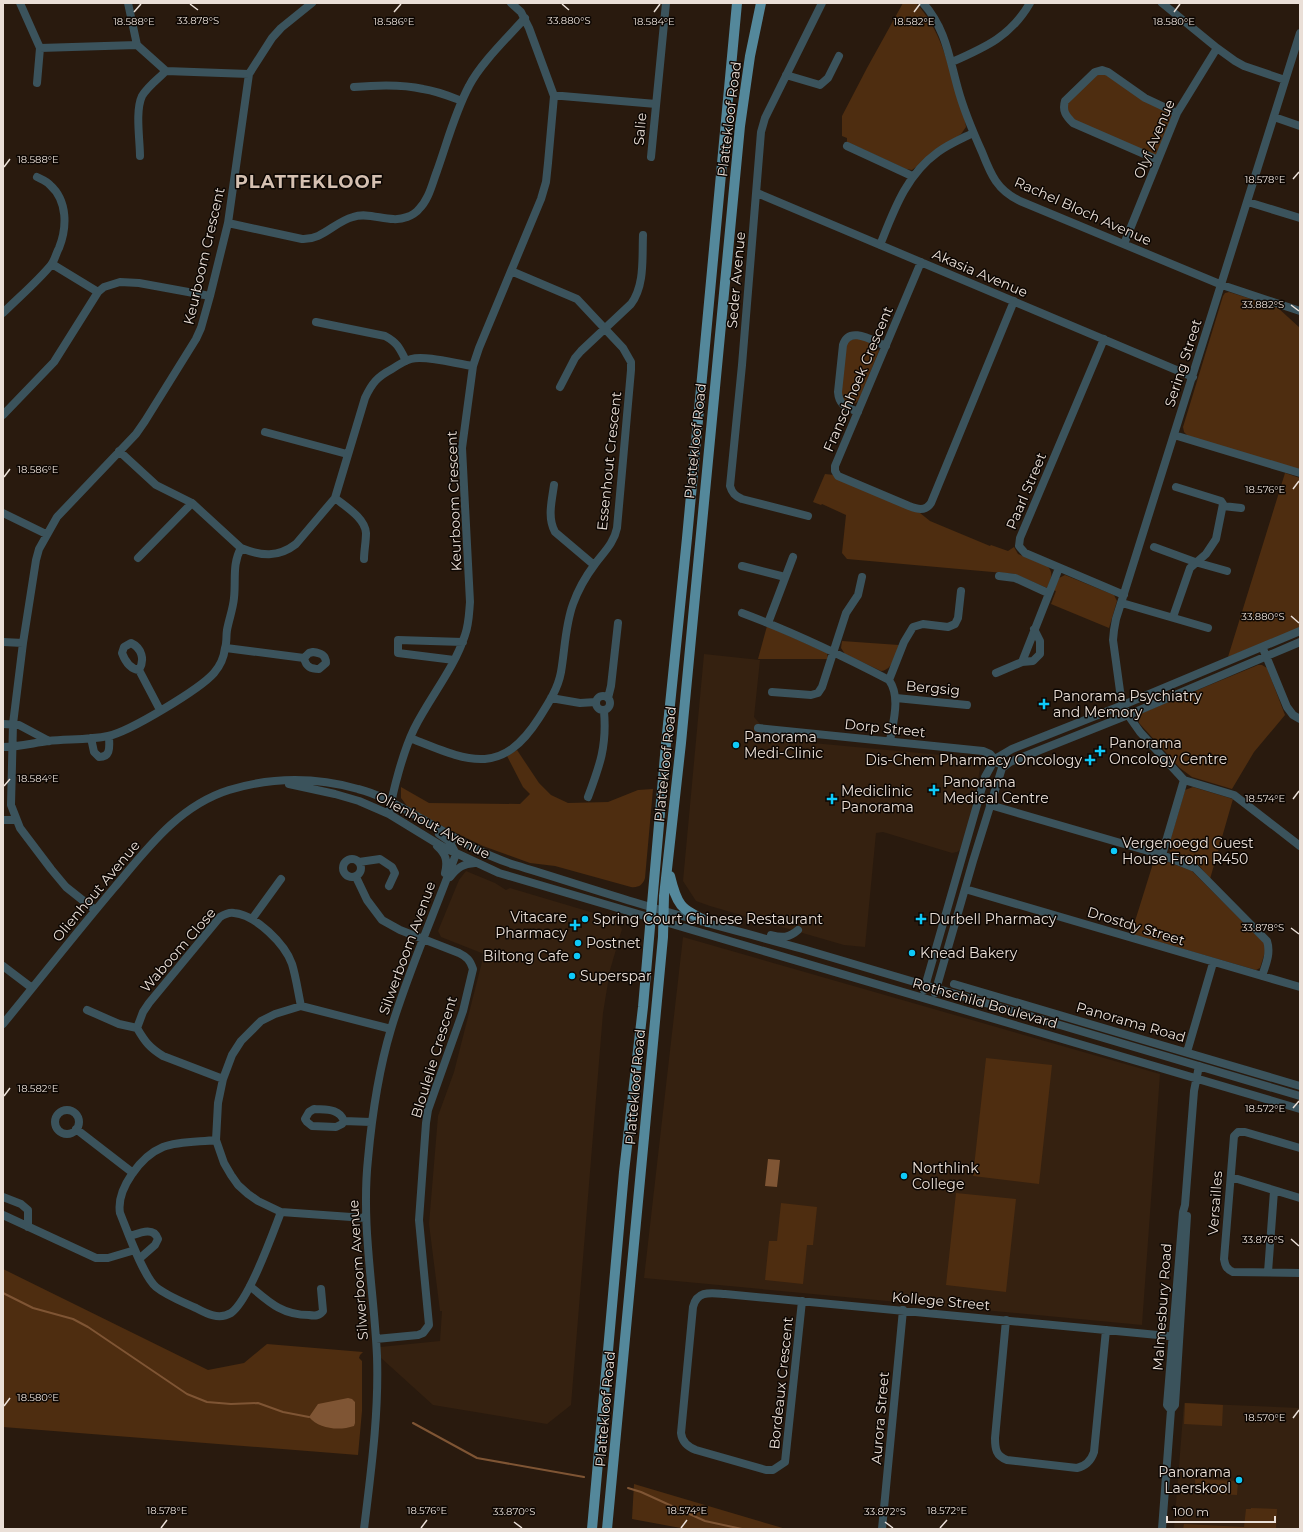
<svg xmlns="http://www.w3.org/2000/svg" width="1303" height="1532" viewBox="0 0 1303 1532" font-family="Montserrat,sans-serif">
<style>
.built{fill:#352110}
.green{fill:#4e2d10}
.water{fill:#7f5534}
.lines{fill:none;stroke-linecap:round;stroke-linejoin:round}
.stream{stroke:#7f5534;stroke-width:2}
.minor{stroke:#3b535c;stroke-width:8}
.major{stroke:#54889b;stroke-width:10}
.ticks{fill:none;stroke:#eadfd7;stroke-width:1.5}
.poi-dot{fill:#0ecafa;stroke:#0d0703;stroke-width:1.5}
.labels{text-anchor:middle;stroke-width:3;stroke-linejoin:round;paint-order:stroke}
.street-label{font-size:14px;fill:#eadfd7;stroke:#0d0703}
.poi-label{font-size:14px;fill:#eadfd7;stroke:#0d0703;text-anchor:start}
.district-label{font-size:18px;font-weight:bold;letter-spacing:1px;fill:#d5c0b1;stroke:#0d0703}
.ticks-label{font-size:10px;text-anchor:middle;fill:#eadfd7;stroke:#0d0703;stroke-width:3;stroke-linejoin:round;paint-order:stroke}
</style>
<rect width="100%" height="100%" fill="#291a0e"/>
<path class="built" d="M704 654 760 660 754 717 761 725 760 738 973 758 980 769 970 820 960 850 957 852 952 853 883 832 876 833 865 947 844 945 710 906 696 901 683 881Z
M466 871 495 883 506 890 510 888 614 919 622 929 610 970 603 1013 571 1405 547 1424 433 1405 380 1357V1347L440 1341 442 1311H440L429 1224 438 1116 454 1072 484 954 441 937 438 931 459 880Z
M683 937 1160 1074 1142 1325 644 1278Z
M1184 1403 1300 1408V1529H1174Z"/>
<path class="green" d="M903 3H916C940 29 947 61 957 93 960 104 965 116 966 127L961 134 912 170 906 169 847 142V138L842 136V116L867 68Z
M1102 70 1177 113 1158 160 1066 116 1065 101Z
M1229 292 1277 307 1300 328V470L1188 436 1184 432 1183 427 1223 296 1225 293Z
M859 338C867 341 875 343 879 351L859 400 856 403 852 405 844 401 841 393 845 346 848 341Z
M1285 473 1300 478V628L1228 657Z
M825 474 834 475 920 513 930 521 990 546 991 545 1008 551 1014 547 1018 554 1047 566C1055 573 1050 580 1047 588L1015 574 847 559 842 553 846 515 822 504 821 505 813 502Z
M1065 575 1114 595 1117 601 1109 628 1051 604 1056 591 1053 590 1059 578Z
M767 626 827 653 828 659H758Z
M842 641 899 645C895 655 893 670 881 671L845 654 841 648Z
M1258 665H1262L1267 668 1285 715 1254 752 1232 789 1192 777 1180 768 1139 723V718L1142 713Z
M517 750 539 783 551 795 568 803 608 802 638 790 653 789 645 878C643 885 638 888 631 887L555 866 530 863 483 846 444 827 407 806 401 798V787L429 803 520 804 530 794 523 787 507 756Z
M1193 787 1233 799 1210 879 1198 864 1172 854 1168 848 1185 790Z
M1155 857 1192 871 1264 943 1266 949 1260 968 1256 970 1131 934Z
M986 1058 1052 1065 1039 1184 973 1176Z
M956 1193 1016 1199 1006 1292 946 1285Z
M781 1203 817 1207 813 1245H807L803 1284 765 1280 769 1241H777Z
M3 1269 208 1370 244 1363 267 1344 363 1352 360 1355 359 1358 362 1361V1411L358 1455 3 1427Z
M1185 1403 1223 1405 1222 1426 1184 1424Z
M1195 1479 1238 1481 1237 1495 1194 1493 1196 1492Z
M634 1484 786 1529H686L632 1519Z
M1251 1508 1277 1509 1276 1529H1183L1184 1524 1244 1527 1246 1509H1251Z"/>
<path class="water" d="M768 1159 780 1160 777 1187 765 1186Z
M348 1398 352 1399 355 1402V1423L354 1426C339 1431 319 1429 309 1417L318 1404Z"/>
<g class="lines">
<path class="stream" d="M3 1293 33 1308 73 1319 88 1327 187 1394 207 1402 231 1404 258 1403 283 1412 309 1417
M413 1423 477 1458 584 1477
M628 1488 641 1492 705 1521 742 1529"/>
<path class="minor" d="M20 3 40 48 37 83
M128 3 137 45 166 71 249 74
M923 3C946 29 949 57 958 89 964 111 973 132 982 152 991 175 997 190 1020 201L1222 285 1300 311
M1162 3 1217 48 1235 61 1244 66 1285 80
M1300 33 1116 619 1114 630 1113 640 1120 691 1123 705 1128 715 1140 732 1184 780 1234 795 1300 846
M40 48 137 45
M952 62C986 47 1011 36 1030 3
M786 75 820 85 828 78 839 56
M354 87C376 85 402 84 423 89 437 91 449 96 462 101
M554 96H562L656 104
M1274 117 1300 126
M847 146 912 176
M140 156C140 140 135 111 142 96 148 86 158 79 166 71
M651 157 666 3
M1158 160 1073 123C1066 116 1062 111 1065 101L1095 72 1102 70 1108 72 1145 98 1177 113
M757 193 1193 377
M1248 202 1300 218
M228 223 302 239C323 240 334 222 353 217 370 211 390 224 407 217 411 216 417 212 419 209 429 199 432 184 437 171 447 143 455 112 469 86 480 64 508 37 525 18
M1124 244 1177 113 1217 48
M880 245C894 210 906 175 938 152 949 144 961 139 973 133
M921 262 835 466V471L838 476 909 506C917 509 925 512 931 503L1014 301
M52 264 98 292
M3 313C18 298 38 281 51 265 55 260 56 253 59 248 67 228 68 201 50 185 47 181 41 179 37 177
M316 322 385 336C398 343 400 349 406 361
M1104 339 1020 538 1019 546 1025 553 1124 595
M560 387 575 358 581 351 631 304C645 285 642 258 643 235
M858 412C847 407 839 406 838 392L843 345C849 325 873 341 886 346
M3 415 54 362 98 292 104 287 120 282 139 283 210 296
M265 432 347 454
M1174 435 1300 473
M119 451 156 485 192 503 241 548C261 556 278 558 296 544L335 498 365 398C372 383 377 377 392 369 398 365 404 361 411 359 426 355 457 364 473 366
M554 485C552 500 547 518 555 532L594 565
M335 498C346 507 365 518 366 533 366 542 364 551 364 559
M1223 506 1241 508
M3 513 46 534
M808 516 742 499C735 496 732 493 730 486L742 365 761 132 765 118 822 3
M1154 547 1195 562 1227 571
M138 558 192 503
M742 566 785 577
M999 576 1015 578 1048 593
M1122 603 1208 628
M742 613C793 632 841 655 889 680 901 697 893 722 890 741
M1173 617 1190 568 1206 554 1216 539 1223 504 1221 501 1176 487
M768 623 793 557
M3 642 23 643
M131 643C142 648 145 660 139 670 130 669 125 661 122 653L124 647Z
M226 648 304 658
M1264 651 1287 707 1293 715 1300 719
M313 652C321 653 326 655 326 663L319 669C311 669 306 667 304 658L309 653Z
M454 660 398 653V640L463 642
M1022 662 1033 661 1040 654V641L1034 629
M139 670 160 710
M996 673 1022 662 1059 568
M889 680 904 642 913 627 923 624 948 627 955 624 958 618 961 591
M772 692 811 695 818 693 822 687 846 613 858 595 862 577
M596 703a7 7 0 1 1 14 0a7 7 0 1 1-14 0Z
M551 698 580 703 596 702
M608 698 611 686 618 623
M896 698 967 705
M3 724 19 725 49 741
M758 728 983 751 990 754 998 763
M91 738 94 752 99 757C112 757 109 745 109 736
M410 738C466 760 500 779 539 718 548 704 558 689 561 672 565 649 565 626 573 604 578 590 586 576 595 564 604 552 614 543 617 528L631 370V362L623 348 577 299 511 271
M3 747C18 747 33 743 48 741 68 739 89 740 108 736 129 732 200 689 214 673 220 666 224 657 225 648 227 643 226 636 227 630 229 619 233 609 234 598 236 580 232 564 241 548
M289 784 335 794 359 801 389 814 443 847 499 873 1300 1109
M588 797C600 765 607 746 604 711
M990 805 1162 855 1195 868 1267 941C1271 953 1266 964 1262 976
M389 814C393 790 403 752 414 729 430 697 454 669 465 635 469 624 469 613 470 602L462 448 473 366 479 348 541 199 546 182 548 163 554 96 529 28 521 12 511 3
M3 820H16
M439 834 449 841 456 854
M437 846C446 854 448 861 445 873
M1162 855 1184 780
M343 868a9 9 0 1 1 18 0a9 9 0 1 1-18 0Z
M359 862 380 859 392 867 395 873 389 886
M356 877 367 900 382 920 400 930 459 953C467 957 470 960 473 969L463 1011 428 1110 426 1123 419 1220 429 1325 423 1333 418 1335 376 1339
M450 877C458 867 463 864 475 863
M965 889 1300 987
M95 910 66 887 51 869 20 828 11 805 13 724 23 643 36 560 39 549 57 517 136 434 145 421 196 339 201 328 210 296 228 223 249 74 272 38 281 28 312 3
M252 919 281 879
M771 935C782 938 789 938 798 930
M3 966 32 988
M954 984 1300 1086
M924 990 985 777 995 759 1012 749 1123 705 1300 631
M935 993 973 861 1002 768 1010 762 1128 715 1300 642
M87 1010 119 1024 137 1028
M3 1024C40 979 76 933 114 888 146 850 178 806 229 790 272 777 315 777 358 789 382 795 402 808 424 820 453 837 483 855 515 865 555 877 594 890 634 902 689 919 746 933 803 949 969 998 1134 1047 1300 1096
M1187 1052 1213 963
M223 1079 163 1056C150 1048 145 1042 137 1028L143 1012 149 1003 220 917C225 914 229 912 234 913 256 915 285 944 292 964 296 977 298 992 301 1006
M314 1109C326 1110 339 1108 344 1121L342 1124 336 1127 312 1126 307 1122 305 1119 309 1112Z
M55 1122a12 12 0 1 1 24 0a12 12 0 1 1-24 0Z
M344 1121 371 1122
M76 1129 133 1173
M216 1140C199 1142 179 1141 163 1147 141 1156 116 1189 120 1213 127 1230 143 1276 156 1287 167 1296 183 1302 196 1308 207 1314 219 1320 231 1313 249 1300 272 1235 281 1212
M1300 1148 1245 1132H1238L1234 1136 1224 1259C1225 1265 1226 1269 1233 1272L1300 1273
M1231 1177 1300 1198
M3 1197 21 1204 28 1210V1227
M3 1215 96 1258H108L135 1250
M365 1218 281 1212 258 1201 248 1194 238 1185 231 1175 224 1163 216 1140 218 1103 223 1079 232 1055 241 1041 261 1021 275 1014 301 1006 391 1029
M130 1236C139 1233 154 1226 158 1239L155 1245 139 1259
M1268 1272 1274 1191
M250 1286C269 1302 282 1315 309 1315 315 1316 319 1316 323 1311L321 1289
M802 1301 785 1462 773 1470H766L696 1450C688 1447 682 1442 681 1433L693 1307C697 1290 711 1293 725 1294L1179 1337
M1006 1320 995 1438C995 1449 996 1456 1007 1460L1077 1468C1086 1466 1091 1461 1094 1452L1106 1330
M1171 1410 1167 1405 1183 1212 1185 1205 1194 1091 1199 1066
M364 1529C371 1471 379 1414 377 1356 374 1290 361 1225 368 1159 372 1115 378 1072 391 1029 409 969 435 912 456 854
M882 1529 903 1310
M1162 1529 1171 1410 1175 1405 1187 1216"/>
<path class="major" d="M670 876C677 905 680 909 708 922
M592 1529 624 1172 643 1007 666 744 687 538 737 3
M607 1529 663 937 664 896 681 743 740 126 750 56 761 3"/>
</g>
<path class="ticks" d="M190 4 198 10M562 4 569 10M134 12 141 4M394 12 401 4M654 12 660 4M914 12 920 4M1174 12 1180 4M4 167 10 159M1293 179 1299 172M1291 305 1299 311M4 477 10 469M1293 489 1299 481M1291 616 1299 623M4 786 10 779M1293 799 1299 791M1291 928 1299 934M4 1096 10 1088M1293 1108 1299 1101M1291 1239 1299 1246M4 1406 10 1398M1293 1418 1299 1410M514 1522 522 1528M885 1522 893 1528M161 1528 167 1520M421 1528 427 1520M681 1528 687 1520M940 1528 947 1520"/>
<g class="poi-dot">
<path d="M1042 698h4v4h4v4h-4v4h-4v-4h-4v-4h4z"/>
<circle cx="736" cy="745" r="4"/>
<path d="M1098 745h4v4h4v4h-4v4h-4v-4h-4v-4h4z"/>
<path d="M1088 754h4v4h4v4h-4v4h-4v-4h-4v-4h4z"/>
<path d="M932 784h4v4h4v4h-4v4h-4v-4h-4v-4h4z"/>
<path d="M830 793h4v4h4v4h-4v4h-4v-4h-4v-4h4z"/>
<circle cx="1114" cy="851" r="4"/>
<circle cx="585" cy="919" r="4"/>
<path d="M919 913h4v4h4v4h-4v4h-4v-4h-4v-4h4z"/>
<path d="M573 919h4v4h4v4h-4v4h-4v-4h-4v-4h4z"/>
<circle cx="578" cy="943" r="4"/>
<circle cx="912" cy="953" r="4"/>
<circle cx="577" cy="956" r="4"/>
<circle cx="572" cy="976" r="4"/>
<circle cx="904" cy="1176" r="4"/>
<circle cx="1239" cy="1480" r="4"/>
</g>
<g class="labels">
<g class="street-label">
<text transform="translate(729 119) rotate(-83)" y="5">Plattekloof Road</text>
<text transform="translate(640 129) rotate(-85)" y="5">Salie</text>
<text transform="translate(1154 139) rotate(-67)" y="5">Olyf Avenue</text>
<text transform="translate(1083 211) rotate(24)" y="5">Rachel Bloch Avenue</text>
<text transform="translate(204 256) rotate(-77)" y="5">Keurboom Crescent</text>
<text transform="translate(980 273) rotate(23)" y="5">Akasia Avenue</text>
<text transform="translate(736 280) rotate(-85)" y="5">Seder Avenue</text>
<text transform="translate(1183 363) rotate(-72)" y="5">Sering Street</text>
<text transform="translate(858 379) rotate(-67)" y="5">Franschhoek Crescent</text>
<text transform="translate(695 441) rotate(-84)" y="5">Plattekloof Road</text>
<text transform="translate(609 461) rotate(-84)" y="5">Essenhout Crescent</text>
<text transform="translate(1026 491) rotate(-67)" y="5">Paarl Street</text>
<text transform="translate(454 501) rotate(-92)" y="5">Keurboom Crescent</text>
<text transform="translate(933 688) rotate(5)" y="5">Bergsig</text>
<text transform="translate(885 728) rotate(6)" y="5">Dorp Street</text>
<text transform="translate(665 764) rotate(-84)" y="5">Plattekloof Road</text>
<text transform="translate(433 825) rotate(28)" y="5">Olienhout Avenue</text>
<text transform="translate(96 891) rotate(-50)" y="5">Olienhout Avenue</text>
<text transform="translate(1136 926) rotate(17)" y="5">Drostdy Street</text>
<text transform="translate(407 948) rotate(-70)" y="5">Silwerboom Avenue</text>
<text transform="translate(178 950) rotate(-49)" y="5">Waboom Close</text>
<text transform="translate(985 1003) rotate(16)" y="5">Rothschild Boulevard</text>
<text transform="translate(1131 1022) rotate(16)" y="5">Panorama Road</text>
<text transform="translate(434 1057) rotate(-73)" y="5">Bloulelie Crescent</text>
<text transform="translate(635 1087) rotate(-85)" y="5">Plattekloof Road</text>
<text transform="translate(1215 1203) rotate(-86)" y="5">Versailles</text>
<text transform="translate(358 1270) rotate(-94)" y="5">Silwerboom Avenue</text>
<text transform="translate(941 1301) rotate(5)" y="5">Kollege Street</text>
<text transform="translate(1162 1307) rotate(-86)" y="5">Malmesbury Road</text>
<text transform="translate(781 1383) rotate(-84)" y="5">Bordeaux Crescent</text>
<text transform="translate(605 1409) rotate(-85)" y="5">Plattekloof Road</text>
<text transform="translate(880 1418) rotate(-85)" y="5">Aurora Street</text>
</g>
<g class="poi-label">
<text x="1053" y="701">Panorama Psychiatry<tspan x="1053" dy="16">and Memory</tspan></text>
<text x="744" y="742">Panorama<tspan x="744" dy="16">Medi-Clinic</tspan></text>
<text x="1109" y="748">Panorama<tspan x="1109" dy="16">Oncology Centre</tspan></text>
<text x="1082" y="765" text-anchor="end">Dis-Chem Pharmacy Oncology</text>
<text x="943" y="787">Panorama<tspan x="943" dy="16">Medical Centre</tspan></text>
<text x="841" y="796">Mediclinic<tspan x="841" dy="16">Panorama</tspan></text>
<text x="1122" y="848">Vergenoegd Guest<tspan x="1122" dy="16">House From R450</tspan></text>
<text x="567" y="922" text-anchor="end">Vitacare<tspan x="567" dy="16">Pharmacy</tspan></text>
<text x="593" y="924">Spring Court Chinese Restaurant</text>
<text x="929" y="924">Durbell Pharmacy</text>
<text x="586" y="948">Postnet</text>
<text x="920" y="958">Knead Bakery</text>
<text x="569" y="961" text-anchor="end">Biltong Cafe</text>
<text x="580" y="981">Superspar</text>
<text x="912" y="1173">Northlink<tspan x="912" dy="16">College</tspan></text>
<text x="1231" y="1477" text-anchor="end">Panorama<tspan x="1231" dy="16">Laerskool</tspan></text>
</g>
<g class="district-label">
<text x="309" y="188">PLATTEKLOOF</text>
</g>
</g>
<g class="ticks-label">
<text x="198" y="24">33.878°S</text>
<text x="569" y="24">33.880°S</text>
<text x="134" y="25">18.588°E</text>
<text x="394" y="25">18.586°E</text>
<text x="654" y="25">18.584°E</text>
<text x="914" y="25">18.582°E</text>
<text x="1174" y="25">18.580°E</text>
<text x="38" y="163">18.588°E</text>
<text x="1265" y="183">18.578°E</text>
<text x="1263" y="308">33.882°S</text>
<text x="38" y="473">18.586°E</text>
<text x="1265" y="493">18.576°E</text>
<text x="1263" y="620">33.880°S</text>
<text x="38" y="782">18.584°E</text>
<text x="1265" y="802">18.574°E</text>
<text x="1263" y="931">33.878°S</text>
<text x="38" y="1092">18.582°E</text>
<text x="1265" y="1112">18.572°E</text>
<text x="1263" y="1243">33.876°S</text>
<text x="38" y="1401">18.580°E</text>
<text x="1265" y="1421">18.570°E</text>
<text x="167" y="1514">18.578°E</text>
<text x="427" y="1514">18.576°E</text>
<text x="687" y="1514">18.574°E</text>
<text x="947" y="1514">18.572°E</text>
<text x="514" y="1515">33.870°S</text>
<text x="885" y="1515">33.872°S</text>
</g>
<rect width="1303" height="1532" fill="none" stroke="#eadfd7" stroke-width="8"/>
<path d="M1167 1516v6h108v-6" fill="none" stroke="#eadfd7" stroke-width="2"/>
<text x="1173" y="1516" font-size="12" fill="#eadfd7" stroke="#0d0703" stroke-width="3" paint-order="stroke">100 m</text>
</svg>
